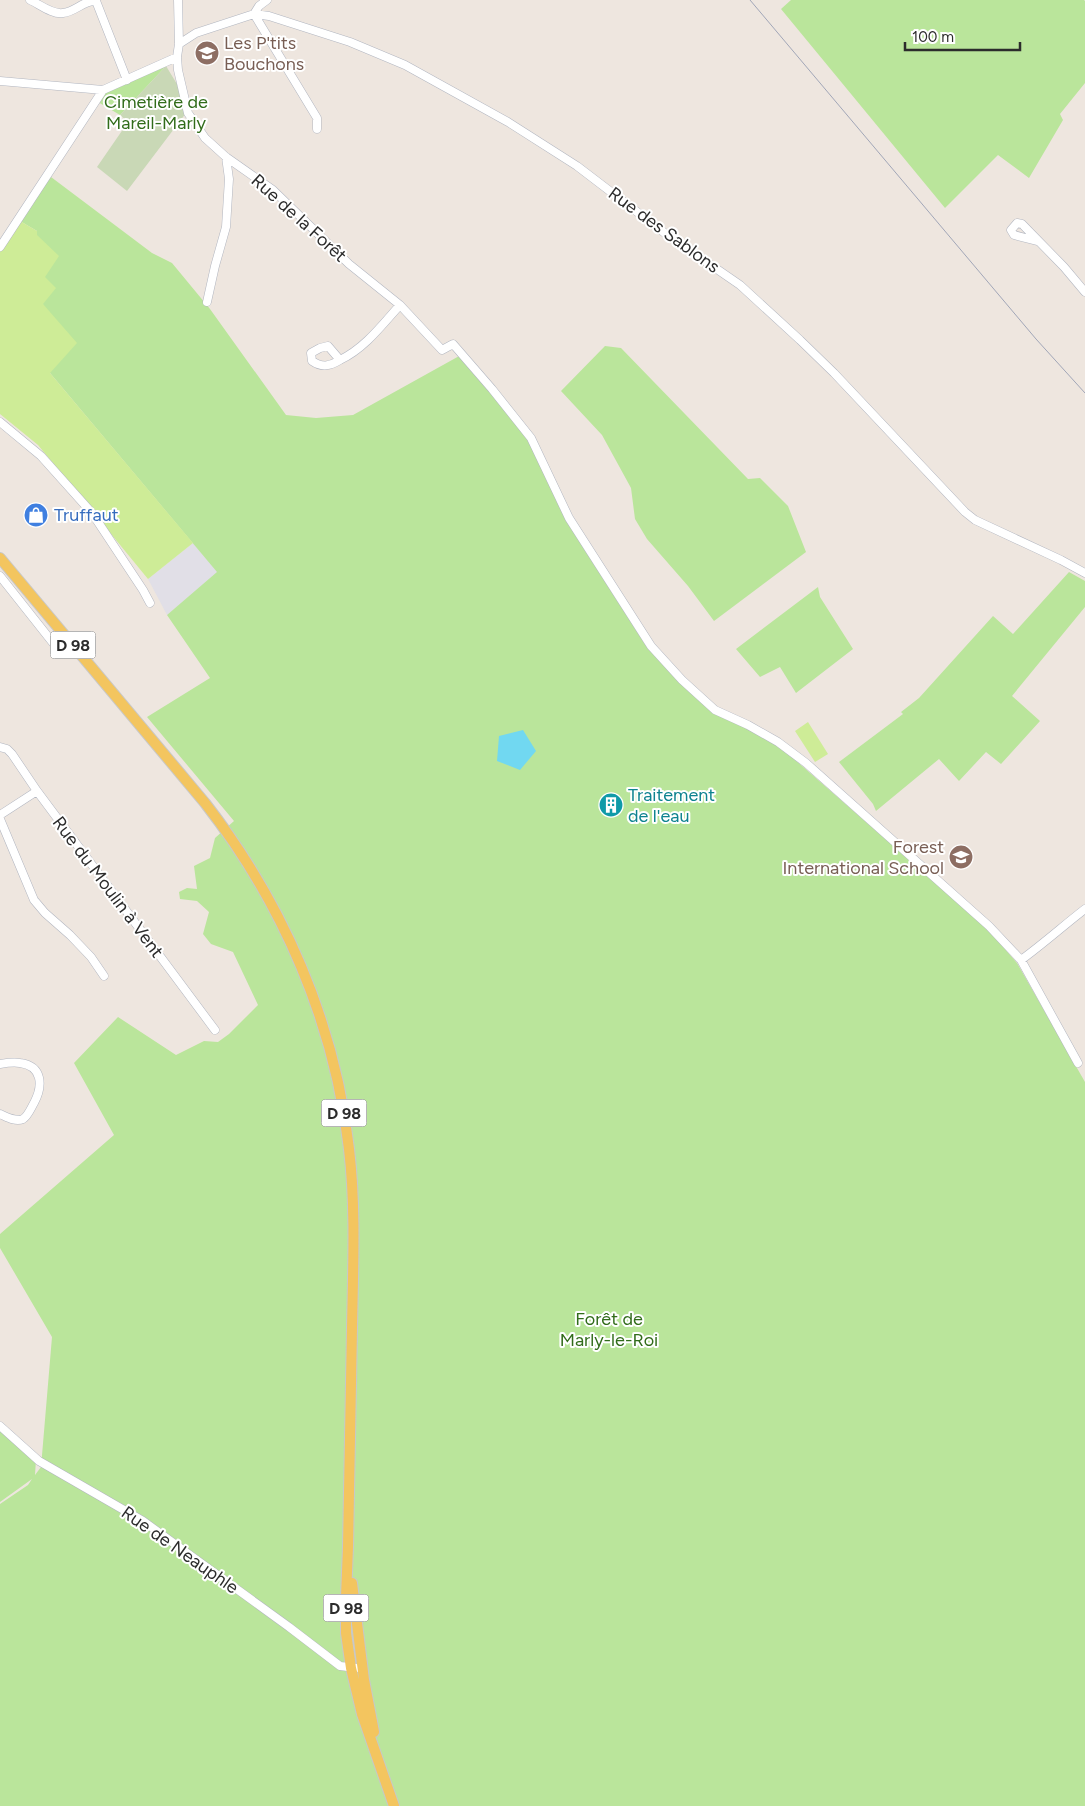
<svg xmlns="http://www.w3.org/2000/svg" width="1085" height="1806" viewBox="0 0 1085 1806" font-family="Figtree,sans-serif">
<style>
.industrial{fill:#e1dfe7}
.green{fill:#bae59b}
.cemetery{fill:#c9d8b6}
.pitch{fill:#ceec97}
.water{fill:#71d8f1}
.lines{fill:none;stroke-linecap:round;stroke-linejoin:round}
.minor-casing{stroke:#b2b6c0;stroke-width:9}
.major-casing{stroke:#c8c8c8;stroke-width:12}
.minor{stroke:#fff;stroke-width:8}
.major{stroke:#f3c55f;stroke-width:10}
.tram{stroke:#a1a6b7;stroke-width:1}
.labels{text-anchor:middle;stroke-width:4;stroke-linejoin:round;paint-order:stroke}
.shield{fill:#fff;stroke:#6b6b6b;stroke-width:1}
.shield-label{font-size:16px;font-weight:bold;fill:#2c2c2c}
.education-label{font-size:18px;fill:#785e54;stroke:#fff;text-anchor:start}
.park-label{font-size:18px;fill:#316c1a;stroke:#fff}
.street-label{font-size:18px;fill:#2c2c2c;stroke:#fff}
.shop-label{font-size:18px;fill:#366cbe;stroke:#fff;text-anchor:start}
.culture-label{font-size:18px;fill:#0d838f;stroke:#fff;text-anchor:start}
</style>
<rect width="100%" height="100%" fill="#eee6df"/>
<path class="industrial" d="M193 543 218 572 167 615 148 579Z"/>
<path class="green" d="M791 0H1084L1085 1V83L1060 114 1063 120 1029 178 998 155 945 208 781 9Z
M166 66 120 115 98 102 105 93Z
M51 177 152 253 172 263 210 309 286 415 316 418 353 415 461 355 532 444 567 522 648 649 708 709 777 744 987 928 1017 963 1085 1082V1806H0V1504L28 1485 32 1479 0 1502V1428L36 1459 35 1475 41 1467 52 1337 0 1248V1234L114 1135 74 1063 118 1017 176 1055 204 1041 218 1042 229 1034 258 1005 233 952 211 944 203 934 209 912 197 901 180 899 179 892 187 888 197 889 194 866 210 858 215 838 234 821 147 717 210 678 167 615 217 572 50 373 43 304 45 277 36 235 37 231 20 221Z
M605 346 621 348 748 479 760 478 788 506 806 552 714 621 688 586 647 539 635 519 631 488 602 435 561 391Z
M1069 572 1085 581V607L1012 696 1040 721 1001 764 986 752 959 781 939 759 876 811 873 804 839 762 903 714 901 712 919 698 993 616 1013 634Z
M818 587 820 597 853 649 796 693 780 667 760 677 736 649Z"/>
<path class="cemetery" d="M166 66 177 84 186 113 127 191 97 167 128 122 120 115Z"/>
<path class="pitch" d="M20 221 37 231V235L59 256 45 277 56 288 43 304 77 343 50 373 193 543 148 579 38 445 0 414V252Z
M808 722 828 754 815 762 795 731Z"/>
<path class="water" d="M523 730 536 751 520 770 497 761 499 736Z"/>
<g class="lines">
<defs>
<path id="minor" d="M30 0C39 4 53 15 63 13 75 12 84 0 96 1L127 80
M178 0 179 44 177 57 178 70 188 113 205 138 226 157 273 190 349 264 400 305 442 350 453 344 492 389 531 438 569 518 651 646 682 680 715 710 748 725 778 742 806 763 989 926 1021 960 1078 1063
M267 0 259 6 254 14 317 118V129
M179 44 196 33 254 14 269 16 350 42 405 65 508 122 577 166 666 234 740 285 800 340 834 373 965 512 975 520 1061 560 1085 573
M0 81 103 90 177 57
M1037 241 1014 235 1011 230 1017 223 1022 224 1064 267 1085 292
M0 247 103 90
M207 302 215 266 226 227 229 179 226 157
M340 360C330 366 322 368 312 361L311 353 320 348 328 346 340 360C365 348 382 325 400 305
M0 422 41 456 92 513 143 590 150 603
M0 576 57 648
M0 747 7 749 12 754 37 791 215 1030
M0 815 37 791
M0 819 34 900 45 913 70 935 91 957 104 976
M1021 960C1043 944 1063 926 1085 909
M0 1064C6 1063 14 1062 20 1063 43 1066 43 1086 34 1103 31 1108 28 1116 23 1119 15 1122 7 1117 0 1114
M0 1426 39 1461 143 1521 289 1627 340 1666 356 1668"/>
<path id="major" d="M0 558 205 803C283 903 335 1023 349 1149 356 1208 353 1269 352 1328 350 1401 349 1474 348 1547L346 1597V1633L351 1668 362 1714 394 1806
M352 1583 364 1680 374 1732"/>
</defs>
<use href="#minor" class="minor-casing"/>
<use href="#major" class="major-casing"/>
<use href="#minor" class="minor"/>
<use href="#major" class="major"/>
<path class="tram" d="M750 0 1036 339 1085 393"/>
</g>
<defs>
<symbol id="school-disc" viewBox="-11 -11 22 22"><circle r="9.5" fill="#8d6e63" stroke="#fff"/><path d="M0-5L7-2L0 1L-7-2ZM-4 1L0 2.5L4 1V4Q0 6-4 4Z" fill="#fff"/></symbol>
<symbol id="shop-disc" viewBox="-11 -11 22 22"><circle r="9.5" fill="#3f7fe0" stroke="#fff"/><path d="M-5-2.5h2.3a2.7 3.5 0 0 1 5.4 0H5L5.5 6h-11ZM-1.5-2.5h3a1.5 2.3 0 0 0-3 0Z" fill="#fff"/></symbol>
<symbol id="building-disc" viewBox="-11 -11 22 22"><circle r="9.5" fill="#0f9aa8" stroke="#fff"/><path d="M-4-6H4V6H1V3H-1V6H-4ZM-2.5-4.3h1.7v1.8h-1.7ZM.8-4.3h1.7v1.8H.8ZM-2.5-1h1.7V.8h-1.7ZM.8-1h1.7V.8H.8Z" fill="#fff"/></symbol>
</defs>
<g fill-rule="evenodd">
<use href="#school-disc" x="193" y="39" width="28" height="28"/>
<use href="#shop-disc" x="22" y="501" width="28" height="28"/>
<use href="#building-disc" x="597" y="791" width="28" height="28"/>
<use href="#school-disc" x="947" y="843" width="28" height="28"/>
</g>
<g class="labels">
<g class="shield">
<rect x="50.5" y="631.5" width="45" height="27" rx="4"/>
<rect x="321.5" y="1099.5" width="45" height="27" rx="4"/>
<rect x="323.5" y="1594.5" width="45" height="27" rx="4"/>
</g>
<g class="shield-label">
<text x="73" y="651">D 98</text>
<text x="344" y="1119">D 98</text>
<text x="346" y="1614">D 98</text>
</g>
<g class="education-label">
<text x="224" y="49">Les P'tits<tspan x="224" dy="21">Bouchons</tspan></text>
<text x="944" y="853" text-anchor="end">Forest<tspan x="944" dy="21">International School</tspan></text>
</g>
<g class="park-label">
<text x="156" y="108">Cimetière de<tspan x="156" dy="21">Mareil-Marly</tspan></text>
<text x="609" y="1325">Forêt de<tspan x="609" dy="21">Marly-le-Roi</tspan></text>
</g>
<g class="street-label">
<text transform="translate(299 218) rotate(42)" y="6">Rue de la Forêt</text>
<text transform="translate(664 230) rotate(36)" y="6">Rue des Sablons</text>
<text transform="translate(108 887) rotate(53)" y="6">Rue du Moulin à Vent</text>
<text transform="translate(180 1550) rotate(35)" y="6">Rue de Neauphle</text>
</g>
<g class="shop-label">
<text x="54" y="521">Truffaut</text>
</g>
<g class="culture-label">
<text x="628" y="801">Traitement<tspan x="628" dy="21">de l'eau</tspan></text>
</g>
</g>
<path d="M905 42v8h115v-8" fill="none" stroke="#2c2c2c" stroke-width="2.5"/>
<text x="912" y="42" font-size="15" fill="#2c2c2c" stroke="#ffffff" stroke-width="4" paint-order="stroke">100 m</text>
</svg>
